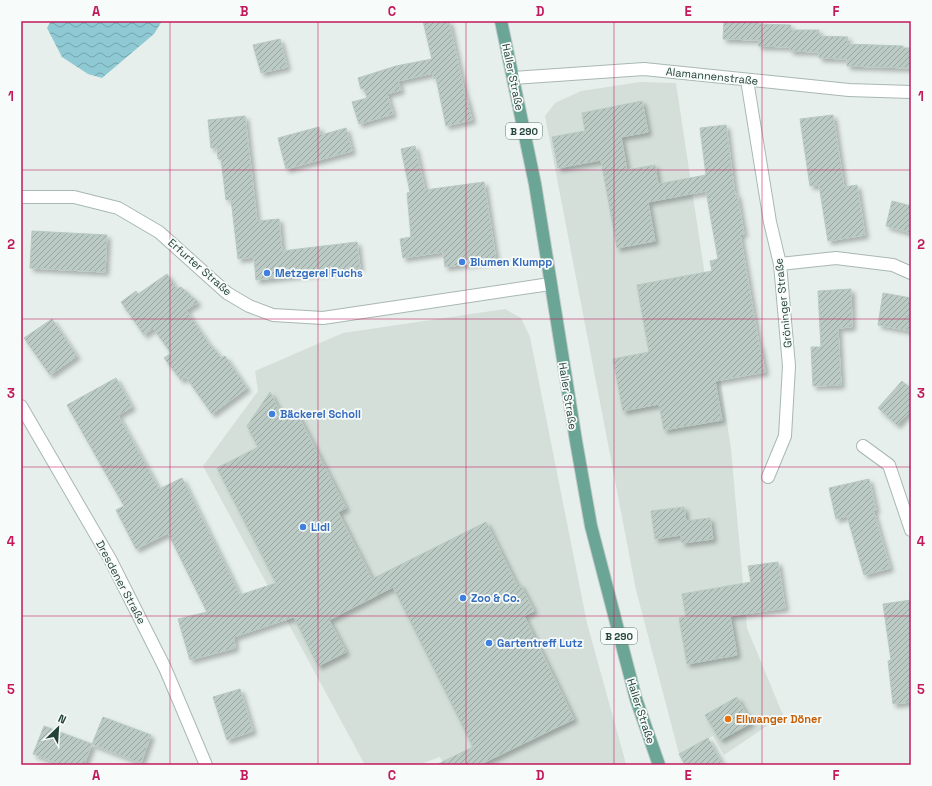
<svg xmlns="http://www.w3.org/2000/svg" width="932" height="786" viewBox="0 0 932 786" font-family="'Space Grotesk',sans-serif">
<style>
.built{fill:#d4dfda}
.water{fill:url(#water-waves)}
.building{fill:url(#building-hatch);stroke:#b8c9c2;filter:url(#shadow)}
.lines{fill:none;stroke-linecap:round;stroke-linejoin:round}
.minor-casing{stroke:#a8b8b2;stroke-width:14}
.major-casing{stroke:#c2cac8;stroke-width:14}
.minor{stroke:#fff;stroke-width:12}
.major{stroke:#6aa596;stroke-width:12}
.grid{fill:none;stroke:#c2185b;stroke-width:1;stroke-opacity:0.55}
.shop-dot{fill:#3f7fe0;stroke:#f7fbf9;stroke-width:1.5}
.food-dot{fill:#e8710a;stroke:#f7fbf9;stroke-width:1.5}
.labels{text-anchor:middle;stroke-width:3.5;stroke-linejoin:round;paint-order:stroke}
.shield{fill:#f7fbf9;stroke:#637a73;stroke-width:1}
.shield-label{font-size:10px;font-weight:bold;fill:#24423a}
.street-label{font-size:11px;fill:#24423a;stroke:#f7fbf9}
.shop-label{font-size:11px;font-weight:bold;fill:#366cbe;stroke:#f7fbf9;text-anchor:start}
.food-label{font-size:11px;font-weight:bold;fill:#c56008;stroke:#f7fbf9;text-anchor:start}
.neatline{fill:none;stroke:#c2185b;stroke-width:1.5}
.grid-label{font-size:13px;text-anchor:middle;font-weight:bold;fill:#c2185b}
</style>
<defs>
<pattern id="water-waves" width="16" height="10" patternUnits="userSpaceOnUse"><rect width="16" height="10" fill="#8ec9d4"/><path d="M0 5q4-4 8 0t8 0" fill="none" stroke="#74a5ad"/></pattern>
<pattern id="building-hatch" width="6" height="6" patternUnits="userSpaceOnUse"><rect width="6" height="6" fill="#bbcac4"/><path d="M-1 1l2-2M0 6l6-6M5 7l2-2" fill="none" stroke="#98a6a0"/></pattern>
<filter id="shadow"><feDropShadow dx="3.5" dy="3.5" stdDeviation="2" flood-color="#0004"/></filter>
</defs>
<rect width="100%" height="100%" fill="#e6efeb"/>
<path class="built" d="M640 82 676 83 731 449 747 628 783 715 724 755 713 736 679 754 636 590 545 116 555 103 581 91Z
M505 309 521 318 530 337 587 623 626 764 625 765H444L440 757 418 765H365L203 466 258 391 255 371 343 333Z"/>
<path class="water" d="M51 21H162L154 34 102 78 88 74 62 57 47 28Z"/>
<path class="building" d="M423 21H449L466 99H467L472 120 446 126 436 78 434 79 433 73 398 81 401 90 387 94 393 114 359 124 352 102 367 98 364 88 361 89 358 78 396 66 432 59Z
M724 21H759V24L791 25 790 30H819V36L848 37 847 44 903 46V48H911V68L847 66V59L819 58V52L790 51V47L758 46 759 40 723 39Z
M280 39 287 67 261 73 253 45Z
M642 101 648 132 621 137 627 170 655 165 658 184 706 175 700 128 726 125 735 195 737 194 744 234H740L759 345H760L765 372 715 381 722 420 664 430 659 404 623 411 613 359 649 352 637 285 712 271 710 261 718 259 706 191 648 202 655 241 617 248 601 160 558 168 552 137 585 131 582 113Z
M833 115 844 187 857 185 865 235 828 241 819 185 810 186 800 119Z
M245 116 257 221 279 219 282 251 357 242 360 268 256 280 254 257 238 259 231 199 226 200 221 159H218L217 148H211L208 120Z
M319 127 321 135 346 128 352 151 286 169 278 138Z
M415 146 425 190 484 182 496 260 445 267 443 252 403 258 400 239 411 237 407 193 410 192 401 149Z
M892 201 911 206V233L886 226Z
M32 231 107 235 105 272 30 268Z
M167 274 177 289 181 287 198 302 186 310 211 347 212 346 221 358 225 356 247 388 212 414 186 377 181 380 164 358 171 353 153 328 144 335 121 302 136 291 138 294Z
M851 289 852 327 838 328 841 385 813 386 811 347H821L818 291Z
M883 293 911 298V331L878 325Z
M52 319 77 356 50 375 24 338Z
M116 378 132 407 118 415 159 489 182 478 240 595 276 583 217 468 258 447 247 426 270 392 284 420 297 413 346 508 338 512 372 579 486 522 517 585 520 584 534 611 524 616 574 719 479 765H436L473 747 393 587 329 620 346 652 318 666 294 617 234 637 235 648 190 660 178 619 207 612 168 533 136 549 116 510 124 506 67 405Z
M902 381 911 389V410L897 425 878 408Z
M869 479 876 510H873L890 568 864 575 847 516 836 519 829 488Z
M684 507 686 521 710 518 713 539 682 543 681 535 655 539 651 511Z
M778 562 785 608 730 616 737 655 687 664 679 618 686 617 682 594 751 582 748 566Z
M911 600V702L893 704 888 661 891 660 883 604Z
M240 689 253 731 227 740 213 697Z
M737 697 751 723 720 740 705 715Z
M103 717 151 735 141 763 92 744Z
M44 726 92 744 84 765H63L33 754Z
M708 738 723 765H685L679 754Z"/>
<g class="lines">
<defs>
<path id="minor" d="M513 78 644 69 849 90 911 92
M747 80 770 222 780 264 789 366 785 436 768 477
M21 197H74L118 208 159 232 227 293 249 306 273 315 323 318 550 284
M780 264 836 258 893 265 911 273
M21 406 110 559 165 668 206 765
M863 446 889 465 911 530"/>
<path id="major" d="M501 21 535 184 576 441 591 526 636 699 659 765"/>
</defs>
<use href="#minor" class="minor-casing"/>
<use href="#major" class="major-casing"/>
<use href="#minor" class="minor"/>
<use href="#major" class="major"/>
</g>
<path class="grid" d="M170 21V765M318 21V765M466 21V765M614 21V765M762 21V765M21 170H911M21 319H911M21 467H911M21 616H911"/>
<g class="shop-dot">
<circle cx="462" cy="262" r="4"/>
<circle cx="267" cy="273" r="4"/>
<circle cx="272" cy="414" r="4"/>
<circle cx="303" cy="527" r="4"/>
<circle cx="463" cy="598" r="4"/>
<circle cx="489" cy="643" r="4"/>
</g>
<circle class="food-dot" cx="728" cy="719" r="4"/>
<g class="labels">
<g class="shield">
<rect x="506" y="123" width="36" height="16" rx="3"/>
<rect x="601" y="628" width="36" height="16" rx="3"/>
</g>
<g class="shield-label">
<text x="524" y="135">B 290</text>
<text x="619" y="640">B 290</text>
</g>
<g class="street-label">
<text transform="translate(712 76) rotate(6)" y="4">Alamannenstraße</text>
<text transform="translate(513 77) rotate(78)" y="4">Haller Straße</text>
<text transform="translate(200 267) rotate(41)" y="4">Erfurter Straße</text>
<text transform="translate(783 303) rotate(-96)" y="4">Gröninger Straße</text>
<text transform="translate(568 396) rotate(81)" y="4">Haller Straße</text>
<text transform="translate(121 582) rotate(62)" y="4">Dresdener Straße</text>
<text transform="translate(641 711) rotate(72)" y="4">Haller Straße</text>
</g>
<g class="shop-label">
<text x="470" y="266">Blumen Klumpp</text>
<text x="275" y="277">Metzgerei Fuchs</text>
<text x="280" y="418">Bäckerei Scholl</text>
<text x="311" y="531">Lidl</text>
<text x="471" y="602">Zoo &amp; Co.</text>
<text x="497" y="647">Gartentreff Lutz</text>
</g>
<g class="food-label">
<text x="736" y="723">Ellwanger Döner</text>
</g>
</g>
<rect width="932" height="786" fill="none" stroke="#f7fbf9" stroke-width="44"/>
<g transform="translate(58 728) rotate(25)" stroke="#f7fbf9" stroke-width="3" paint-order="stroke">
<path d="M0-3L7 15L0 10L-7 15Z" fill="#24423a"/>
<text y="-6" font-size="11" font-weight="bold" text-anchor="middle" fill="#24423a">N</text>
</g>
<rect x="22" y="22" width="888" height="742" class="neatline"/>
<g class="grid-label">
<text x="96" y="16">A</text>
<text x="244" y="16">B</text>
<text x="392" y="16">C</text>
<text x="540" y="16">D</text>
<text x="688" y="16">E</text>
<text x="836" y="16">F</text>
<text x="11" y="101">1</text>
<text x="921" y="101">1</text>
<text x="11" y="249">2</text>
<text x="921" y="249">2</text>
<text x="11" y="398">3</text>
<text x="921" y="398">3</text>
<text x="11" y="546">4</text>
<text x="921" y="546">4</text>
<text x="11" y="694">5</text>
<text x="921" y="694">5</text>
<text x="96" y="780">A</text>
<text x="244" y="780">B</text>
<text x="392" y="780">C</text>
<text x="540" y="780">D</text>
<text x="688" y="780">E</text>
<text x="836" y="780">F</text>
</g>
</svg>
